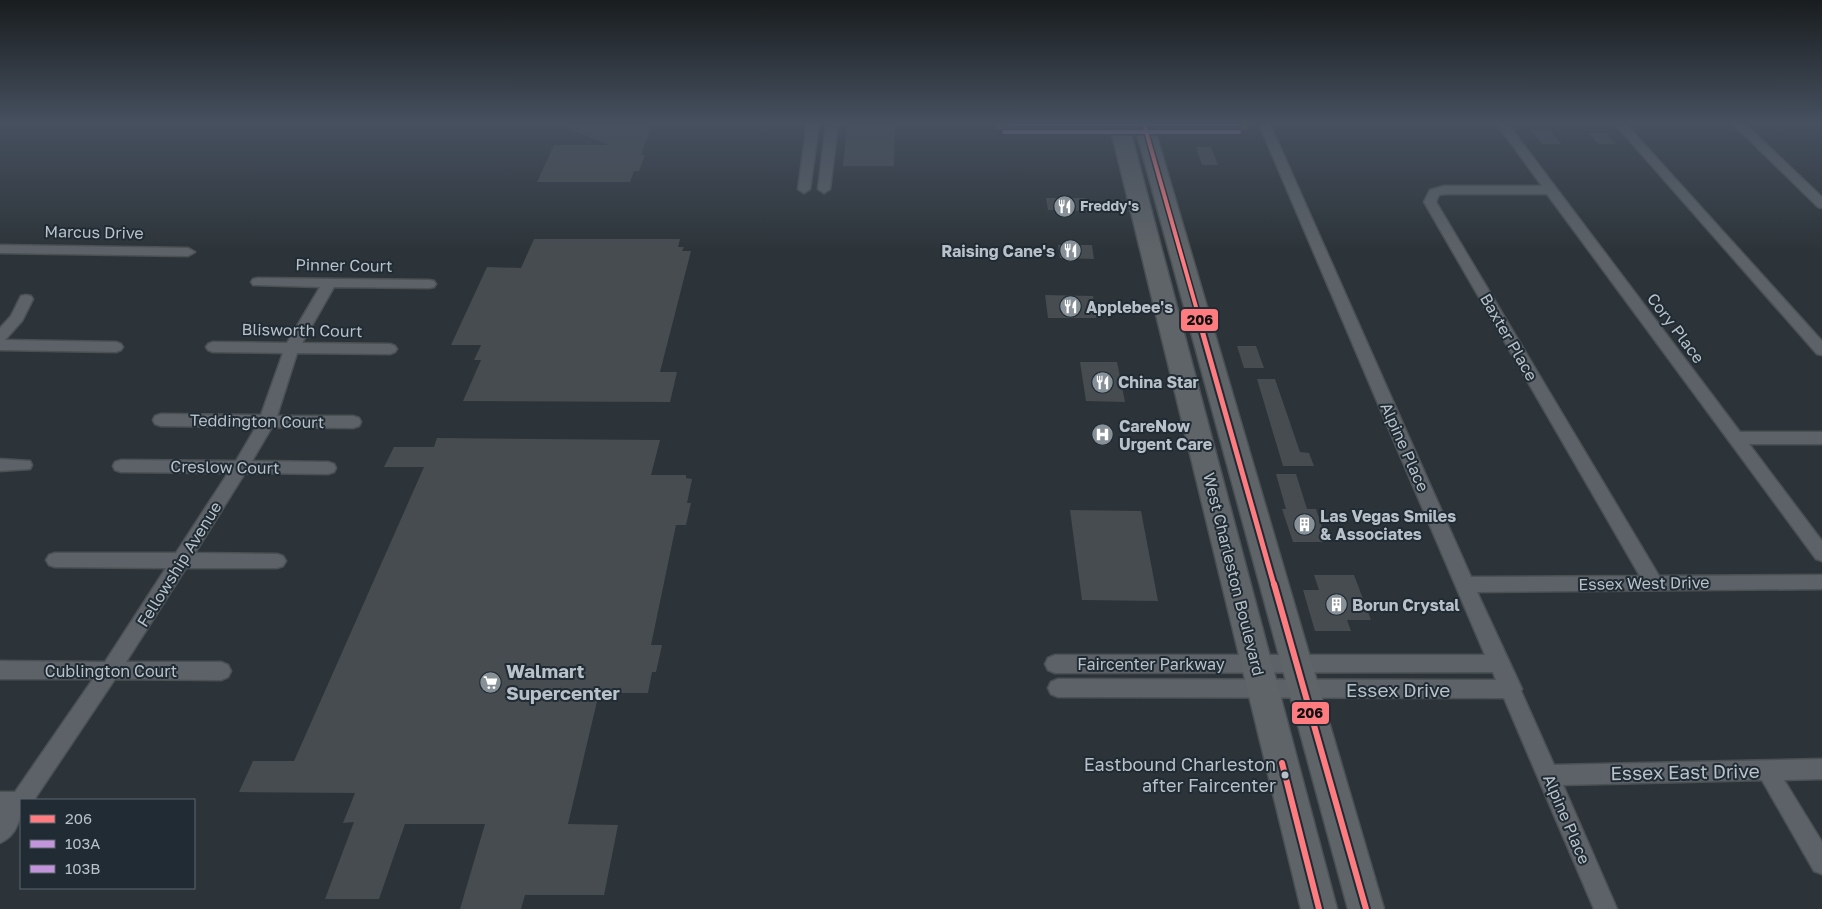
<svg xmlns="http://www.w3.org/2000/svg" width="1822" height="909" viewBox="0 0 1822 909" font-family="'Golos Text',sans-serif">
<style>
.building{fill:#464c50}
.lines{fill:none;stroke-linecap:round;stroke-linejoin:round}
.minor-casing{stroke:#4a5054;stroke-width:3}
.primary-casing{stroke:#4a5156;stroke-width:3}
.minor{fill:#5c6267;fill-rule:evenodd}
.primary{fill:#5f6468;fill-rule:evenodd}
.bus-1-far2-casing{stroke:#202b33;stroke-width:7}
.bus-1-far1-casing{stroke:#202b33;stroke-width:9}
.bus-1-casing{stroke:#202b33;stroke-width:10}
.bus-2-casing{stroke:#202b33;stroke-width:7}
.bus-3-casing{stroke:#202b33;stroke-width:7}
.bus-1-far2{stroke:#fe7b80;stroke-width:4}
.bus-1-far1{stroke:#fe7b80;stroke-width:5}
.bus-1{stroke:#fe7b80;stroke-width:6}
.bus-2{stroke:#c294dc;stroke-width:4}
.bus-3{stroke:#c294dc;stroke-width:4}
.bus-dot{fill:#b8c1c9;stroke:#202b33;stroke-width:2}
.labels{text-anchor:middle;stroke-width:4;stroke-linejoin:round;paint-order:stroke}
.far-poi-label{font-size:14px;font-weight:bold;fill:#b8c1c9;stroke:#202b33;text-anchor:start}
.street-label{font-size:16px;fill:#b8c1c9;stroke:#202b33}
.poi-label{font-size:16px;font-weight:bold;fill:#b8c1c9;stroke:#202b33;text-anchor:start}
.near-bus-label{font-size:18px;fill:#b8c1c9;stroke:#202b33;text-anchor:end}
.near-poi-label{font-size:19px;font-weight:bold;fill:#b8c1c9;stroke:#202b33;text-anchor:start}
.near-street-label{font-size:19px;fill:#b8c1c9;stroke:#202b33}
.line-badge{stroke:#202b33;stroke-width:2}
.pale-badge-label{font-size:14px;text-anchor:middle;font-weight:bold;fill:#111}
</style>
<rect width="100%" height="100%" fill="#2d3439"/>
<path class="building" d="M557 124H652L641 155H645L639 171H634L630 182H537L554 145H609Z
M847 125H895L894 166H843Z
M1531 130H1550L1561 144H1542Z
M1588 133H1606L1616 144H1598Z
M1196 147H1211L1218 165H1202Z
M1046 198H1085L1087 211 1048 210Z
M534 239H680L678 247H684L682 251H691L660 372H677L670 402 463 401 481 360H474L481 345H451L487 267 521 268Z
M1058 245H1092L1094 259 1060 258Z
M1045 295 1093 296 1097 318H1048Z
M1237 346H1256L1264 368H1244Z
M1080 362H1117L1125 402 1086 401Z
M1257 379H1275L1300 452 1309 453 1314 466H1283Z
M437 438 660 440 651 475H686V478L692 479 687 503H691L686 525H676L651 645H662L656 672H652L648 693H599L568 824 618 825 604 895H525L521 909H460L485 824H405L379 899H325L354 822 343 823 355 793 239 792 253 761H294L424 467H384L394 447H434Z
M1276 474H1296L1307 509H1316L1327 542H1293L1282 509H1286Z
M1070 510 1141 511 1158 601 1082 600Z
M1314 575H1354L1371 620H1347L1351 631H1315L1303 590H1319Z"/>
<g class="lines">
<defs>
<path id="minor" d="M807 124H819L810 189 804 193 798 189Z
M826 124H838L830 189 824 193 818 189Z
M1259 124H1270L1471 577 1640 576 1424 202 1430 190 1444 186H1542L1497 124H1508L1740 432H1822V444H1749L1822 541V561L1816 559 1547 194H1445L1439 195 1436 202 1659 576 1822 575V589L1477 592 1522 689 1521 691 1554 765 1822 759V779L1784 780 1822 842V874L1814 871 1762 780 1563 785 1617 909H1594L1504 698 1058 697 1051 694 1048 688 1051 682 1058 679 1496 680 1493 672 1055 673 1048 670 1045 664 1048 658 1055 655H1485Z
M1615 124H1626L1822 341V355L1817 354Z
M1733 124H1745L1822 197V208L1818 207Z
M0 245 188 248 195 252 188 256 0 253Z
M258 278 429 280 434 281 436 284 434 287 429 288 334 287 302 343 390 344 395 346 397 349 395 352 390 354 297 353 277 416H353L359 418 361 422 359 426 353 428 272 427 252 461 328 462 334 464 336 468 334 472 328 474 245 473 195 553 277 554 283 556 286 561 283 566 277 568H186L126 662H221L228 665 231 671 228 677 221 680 115 679 34 800H21C21 818 18 835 0 843V792H15L93 679H0V661L105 662 166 568 55 567 49 565 46 560 49 555 55 553H176L228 473 121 472 115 470 113 466 115 462 121 460 236 461 256 427 161 426 155 424 153 420 155 416 161 414 261 415 283 353 213 352 208 350 206 347 208 344 213 342 287 343 320 287 253 285 251 282 253 279Z
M26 295 31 296 33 299 22 321 5 340 116 342 121 344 123 347 121 350 116 352 0 350V328L11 316 21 296Z
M0 459 30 461 32 465 30 469 0 471Z"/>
<path id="primary" d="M995 124H1248L1246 128 1239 130H1155L1384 909H1348L1136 130H1130L1337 909H1301L1111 130H1004L997 128Z"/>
</defs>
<use href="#minor" class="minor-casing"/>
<use href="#primary" class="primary-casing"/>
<use href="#minor" class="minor"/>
<use href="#primary" class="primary"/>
<defs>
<path id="bus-1-far2" d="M1144 124 1202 328"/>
<path id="bus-1-far1" d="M1201 327 1274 585"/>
<path id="bus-1" d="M1274 584 1366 909
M1282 763 1319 909"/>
<path id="bus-2" d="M1004 124H1239"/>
<path id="bus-3" d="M1004 132H1239"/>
</defs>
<use href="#bus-1-far2" class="bus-1-far2-casing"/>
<use href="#bus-1-far1" class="bus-1-far1-casing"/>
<use href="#bus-1" class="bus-1-casing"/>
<use href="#bus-2" class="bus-2-casing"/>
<use href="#bus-3" class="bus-3-casing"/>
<use href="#bus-1-far2" class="bus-1-far2"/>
<use href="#bus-1-far1" class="bus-1-far1"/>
<use href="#bus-1" class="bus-1"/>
<use href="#bus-2" class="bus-2"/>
<use href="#bus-3" class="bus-3"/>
</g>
<linearGradient id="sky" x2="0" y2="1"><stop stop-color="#191d1f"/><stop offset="0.49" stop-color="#46505f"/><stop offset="1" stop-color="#46505f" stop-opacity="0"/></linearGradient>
<rect width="1822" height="251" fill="url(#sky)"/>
<defs>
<symbol id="restaurant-disc" viewBox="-11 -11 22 22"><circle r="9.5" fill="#879097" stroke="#202b33"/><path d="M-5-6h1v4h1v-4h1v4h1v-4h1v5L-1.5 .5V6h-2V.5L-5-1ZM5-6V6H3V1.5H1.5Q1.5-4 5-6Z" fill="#fff"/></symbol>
<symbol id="hospital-disc" viewBox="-11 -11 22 22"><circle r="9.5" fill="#879097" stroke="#202b33"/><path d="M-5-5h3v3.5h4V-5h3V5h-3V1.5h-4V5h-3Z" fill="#fff"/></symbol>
<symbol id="building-disc" viewBox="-11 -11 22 22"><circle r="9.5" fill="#879097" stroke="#202b33"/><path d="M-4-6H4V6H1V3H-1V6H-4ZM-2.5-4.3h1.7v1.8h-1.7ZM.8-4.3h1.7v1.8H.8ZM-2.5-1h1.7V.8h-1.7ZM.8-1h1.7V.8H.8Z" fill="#fff"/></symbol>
<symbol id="supermarket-disc" viewBox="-11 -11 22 22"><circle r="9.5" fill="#879097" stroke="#202b33"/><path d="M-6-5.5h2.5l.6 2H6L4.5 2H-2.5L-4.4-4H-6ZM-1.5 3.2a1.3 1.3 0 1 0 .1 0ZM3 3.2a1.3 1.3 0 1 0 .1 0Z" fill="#fff"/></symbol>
</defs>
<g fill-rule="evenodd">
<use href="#restaurant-disc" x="1052" y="194" width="25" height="25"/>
<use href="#restaurant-disc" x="1058" y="238" width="25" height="25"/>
<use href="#restaurant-disc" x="1058" y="294" width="25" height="25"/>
<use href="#restaurant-disc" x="1090" y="370" width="25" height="25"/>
<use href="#hospital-disc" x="1090" y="422" width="25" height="25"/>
<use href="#building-disc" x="1292" y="512" width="25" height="25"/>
<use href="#building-disc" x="1324" y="592" width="25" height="25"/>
<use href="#supermarket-disc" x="478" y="670" width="25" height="25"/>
</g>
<circle class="bus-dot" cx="1285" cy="775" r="4.5"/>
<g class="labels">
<g class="far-poi-label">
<text x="1080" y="211">Freddy's</text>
</g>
<g class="street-label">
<text transform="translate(94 232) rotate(1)" y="6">Marcus Drive</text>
<text transform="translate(344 265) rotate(1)" y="6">Pinner Court</text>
<text transform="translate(1676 328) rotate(53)" y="6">Cory Place</text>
<text transform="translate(302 330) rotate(1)" y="6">Blisworth Court</text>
<text transform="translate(1509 337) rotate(60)" y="6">Baxter Place</text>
<text transform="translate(257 421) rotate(1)" y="6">Teddington Court</text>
<text transform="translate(1405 447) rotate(66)" y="6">Alpine Place</text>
<text transform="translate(225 467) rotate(1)" y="6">Creslow Court</text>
<text transform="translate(179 564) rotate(-58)" y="6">Fellowship Avenue</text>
<text transform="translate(1234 574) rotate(76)" y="6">West Charleston Boulevard</text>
<text transform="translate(1644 583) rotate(-1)" y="6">Essex West Drive</text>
<text x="1151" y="670">Faircenter Parkway</text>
<text x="111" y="677">Cublington Court</text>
<text transform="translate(1567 819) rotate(67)" y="6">Alpine Place</text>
</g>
<g class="poi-label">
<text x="1055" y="257" text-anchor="end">Raising Cane's</text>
<text x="1086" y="313">Applebee's</text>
<text x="1118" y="388">China Star</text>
<text x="1119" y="432">CareNow<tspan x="1119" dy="18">Urgent Care</tspan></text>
<text x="1320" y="522">Las Vegas Smiles<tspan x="1320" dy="18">&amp; Associates</tspan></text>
<text x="1352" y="611">Borun Crystal</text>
</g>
<g class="near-bus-label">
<text x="1276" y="771">Eastbound Charleston<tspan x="1276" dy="21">after Faircenter</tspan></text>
</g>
<g class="near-poi-label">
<text x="506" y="678">Walmart<tspan x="506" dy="22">Supercenter</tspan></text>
</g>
<g class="near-street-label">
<text x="1398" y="697">Essex Drive</text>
<text transform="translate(1685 772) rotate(-1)" y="7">Essex East Drive</text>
</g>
</g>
<g class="line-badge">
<rect x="1180" y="308" width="39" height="24" rx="5" fill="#fe7b80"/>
<rect x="1291" y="701" width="39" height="24" rx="5" fill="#fe7b80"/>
</g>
<g class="pale-badge-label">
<text x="1200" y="325">206</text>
<text x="1310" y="718">206</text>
</g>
<rect x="20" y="799" width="175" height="90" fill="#202b33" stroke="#5d676f"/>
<rect x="30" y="815" width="25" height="8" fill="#fe7b80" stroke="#5d676f"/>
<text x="65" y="824" font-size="15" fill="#b8c1c9">206</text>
<rect x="30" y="840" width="25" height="8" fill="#c294dc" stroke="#5d676f"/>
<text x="65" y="849" font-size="15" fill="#b8c1c9">103A</text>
<rect x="30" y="865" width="25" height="8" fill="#c294dc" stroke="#5d676f"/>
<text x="65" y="874" font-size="15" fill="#b8c1c9">103B</text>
</svg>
